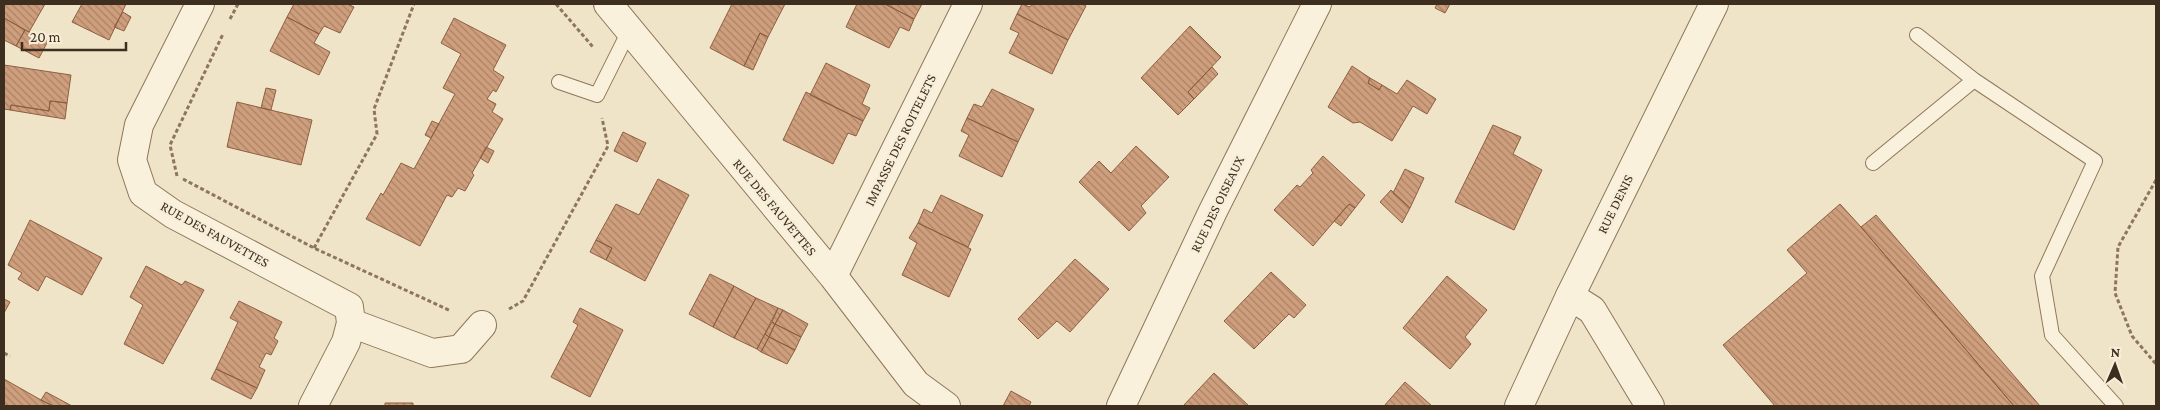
<svg xmlns="http://www.w3.org/2000/svg" width="2160" height="410" viewBox="0 0 2160 410" font-family="'Crimson Pro',serif">
<style>
.building{fill:url(#building-back-hatch);stroke:#8d5f41}
.lines{fill:none;stroke-linecap:round;stroke-linejoin:round}
.service-casing{stroke:#8d765c;stroke-width:16}
.minor-casing{stroke:#8d765c;stroke-width:30}
.tertiary-casing{stroke:#8d765c;stroke-width:30}
.path{stroke:#8d765c;stroke-width:3;stroke-dasharray:4 2.5;stroke-linecap:butt}
.service{stroke:#faf1dc;stroke-width:14}
.minor{stroke:#faf1dc;stroke-width:28}
.tertiary{stroke:#faf1dc;stroke-width:28}
.labels{text-anchor:middle;stroke-width:4.5;stroke-linejoin:round;paint-order:stroke}
.street-label{font-size:14px;fill:#3d2e20;stroke:#f7eed8}
</style>
<defs>
<pattern id="building-back-hatch" width="6" height="6" patternUnits="userSpaceOnUse" patternTransform="scale(1.25)"><rect width="6" height="6" fill="#cf9f7d"/><path d="M-1 5l2 2M0 0l6 6M5-1l2 2" fill="none" stroke="#a98266"/></pattern>
</defs>
<rect width="100%" height="100%" fill="#f0e4c8"/>
<path class="building" d="M4 4H45L29 32 4 18Z
M82 4H126L109 40 72 22Z
M294 4H347L354 7 340 33 324 26 319 34 287 17Z
M732 4H785L768 37 760 33 744 66 710 48Z
M857 4H885L914 19 909 31 900 27 889 48 846 27Z
M885 4H922L914 19Z
M1022 4 1030 7 1032 4H1082L1086 6 1068 40 1017 14Z
M1437 4H1450L1445 13 1435 8Z
M123 12 131 17 124 31 114 27Z
M1017 14 1068 40 1052 74 1009 53 1019 33 1010 29Z
M287 17 319 34 314 43 330 52 319 75 270 51Z
M4 18 25 30 16 46 4 40Z
M454 18 506 45 493 70 504 77 496 92 493 90 487 99 496 104 492 112 503 119 472 173 474 175 465 191 458 188 452 197 447 195 420 246 366 219 381 193 383 195 401 163 414 169 455 94 443 88 461 54 441 43Z
M1190 26 1221 57 1188 92 1194 99 1178 115 1141 78Z
M25 30 48 41 39 58 16 46Z
M760 33 768 37 753 70 744 66Z
M826 63 870 85 862 104 870 108 863 121 810 95Z
M4 65 71 75 67 103 50 101 49 111 11 105 10 110 4 109Z
M1352 66 1370 78 1368 83 1379 90 1382 85 1397 94 1407 80 1436 99 1427 114 1413 106 1392 141 1360 122 1353 123 1328 107Z
M1212 67 1218 74 1194 99 1188 92Z
M1370 78 1382 85 1379 90 1368 83Z
M266 88 276 90 271 110 261 108Z
M992 89 1034 109 1018 142 967 118 974 104 982 107Z
M806 92 863 121 856 136 848 133 833 164 783 140Z
M50 101 67 103 65 119 10 110 11 105 49 111Z
M237 102 312 120 301 165 227 147Z
M967 118 1018 142 1002 177 959 156 969 135 961 131Z
M432 121 439 124 431 138 425 135Z
M1493 125 1521 137 1513 154 1542 170 1514 230 1455 202Z
M623 132 646 143 637 162 614 151Z
M1136 146 1169 177 1141 206 1146 213 1129 231 1079 182 1099 161 1111 173Z
M486 147 494 151 488 163 480 158Z
M1323 156 1365 195 1355 208 1349 204 1313 246 1274 210 1297 185 1300 187 1313 173 1311 170Z
M1405 169 1424 178 1410 208 1393 193Z
M658 179 689 195 645 281 606 260 612 248 596 240 616 204 639 215Z
M1391 190 1410 208 1402 223 1380 202Z
M941 195 983 215 968 247 918 223 924 209 932 213Z
M1349 204 1355 208 1341 226 1334 221Z
M1840 204 1861 227 2014 406H1775L1723 345 1807 273 1787 250Z
M1876 215 2040 406H2014L1861 227Z
M30 220 102 258 82 295 46 276 38 291 18 279 22 273 8 265Z
M918 223 971 249 949 297 902 275 917 243 909 238Z
M596 240 612 248 606 260 590 252Z
M1075 259 1109 289 1070 332 1057 321 1038 339 1018 319Z
M146 266 182 285 185 281 204 290 163 364 124 344 143 305 130 297Z
M1271 272 1306 305 1294 318 1289 314 1254 349 1224 321Z
M710 274 734 286 713 327 689 314Z
M1447 276 1487 310 1465 337 1471 344 1450 369 1403 328Z
M734 286 756 298 734 338 713 327Z
M756 298 778 308 757 349 734 338Z
M4 299 10 302 4 313Z
M239 301 282 322 274 338 278 341 271 355 266 353 259 367 265 370 257 388 216 369 238 322 230 318Z
M580 308 623 330 590 397 551 377 578 325 573 322Z
M778 308 783 310 775 324 772 322Z
M783 310 808 324 801 337 775 324Z
M772 322 775 324 769 337 765 334Z
M775 324 801 337 795 350 769 337Z
M765 334 769 337 761 352 757 349Z
M769 337 795 350 787 364 761 352Z
M216 369 257 388 251 399 211 379Z
M1214 373 1249 406H1183Z
M4 379 41 400 53 406H4Z
M1405 382 1432 406H1384Z
M1011 391 1031 402 1029 406H1003Z
M46 392 72 406H53L41 400Z
M385 403H413V406H385Z"/>
<g class="lines">
<defs>
<path id="service" d="M1917 35 1974 80 2095 161 2042 276 2052 335 2116 406
M559 82 597 95 629 31
M1873 163 1974 80"/>
<path id="minor" d="M200 4 139 125 132 160 143 193 173 214 349 307 351 323 346 342 313 406
M608 4 833 276 916 384 946 406
M833 276 968 4
M1570 296 1592 310 1650 406
M351 323 432 353 461 349 482 325
M1121 406 1213 211 1317 4"/>
<path id="tertiary" d="M1519 406 1570 296 1714 4"/>
</defs>
<use href="#service" class="service-casing"/>
<use href="#minor" class="minor-casing"/>
<use href="#tertiary" class="tertiary-casing"/>
<path class="path" d="M556 4 593 47
M230 19 238 4
M177 176 170 145 223 34
M183 179 314 248 451 311
M2156 180 2118 247 2115 293 2132 336 2156 364
M314 248 377 134 374 109 414 4
M509 309 523 301 608 146 602 118
M4 353 10 356"/>
<use href="#service" class="service"/>
<use href="#minor" class="minor"/>
<use href="#tertiary" class="tertiary"/>
</g>
<g class="labels">
<g class="street-label">
<text transform="translate(900 140) rotate(-64)" y="5">IMPASSE DES ROITELETS</text>
<text transform="translate(1217 204) rotate(-64)" y="5">RUE DES OISEAUX</text>
<text transform="translate(1615 204) rotate(-64)" y="5">RUE DENIS</text>
<text transform="translate(775 207) rotate(50)" y="5">RUE DES FAUVETTES</text>
<text transform="translate(215 234) rotate(29)" y="5">RUE DES FAUVETTES</text>
</g>
</g>
<rect width="2160" height="410" fill="none" stroke="#3d2e20" stroke-width="10"/>
<g transform="translate(2115 365) rotate(2)" stroke="#f7eed8" stroke-width="4" paint-order="stroke">
<path d="M0-4L9 19L0 12L-9 19Z" fill="#3d2e20"/>
<text y="-8" font-size="14" font-weight="bold" text-anchor="middle" fill="#3d2e20">N</text>
</g>
<path d="M22 42v8h104v-8" fill="none" stroke="#3d2e20" stroke-width="2.5"/>
<text x="30" y="42" font-size="15" fill="#3d2e20" stroke="#f7eed8" stroke-width="4" paint-order="stroke">20 m</text>
</svg>
